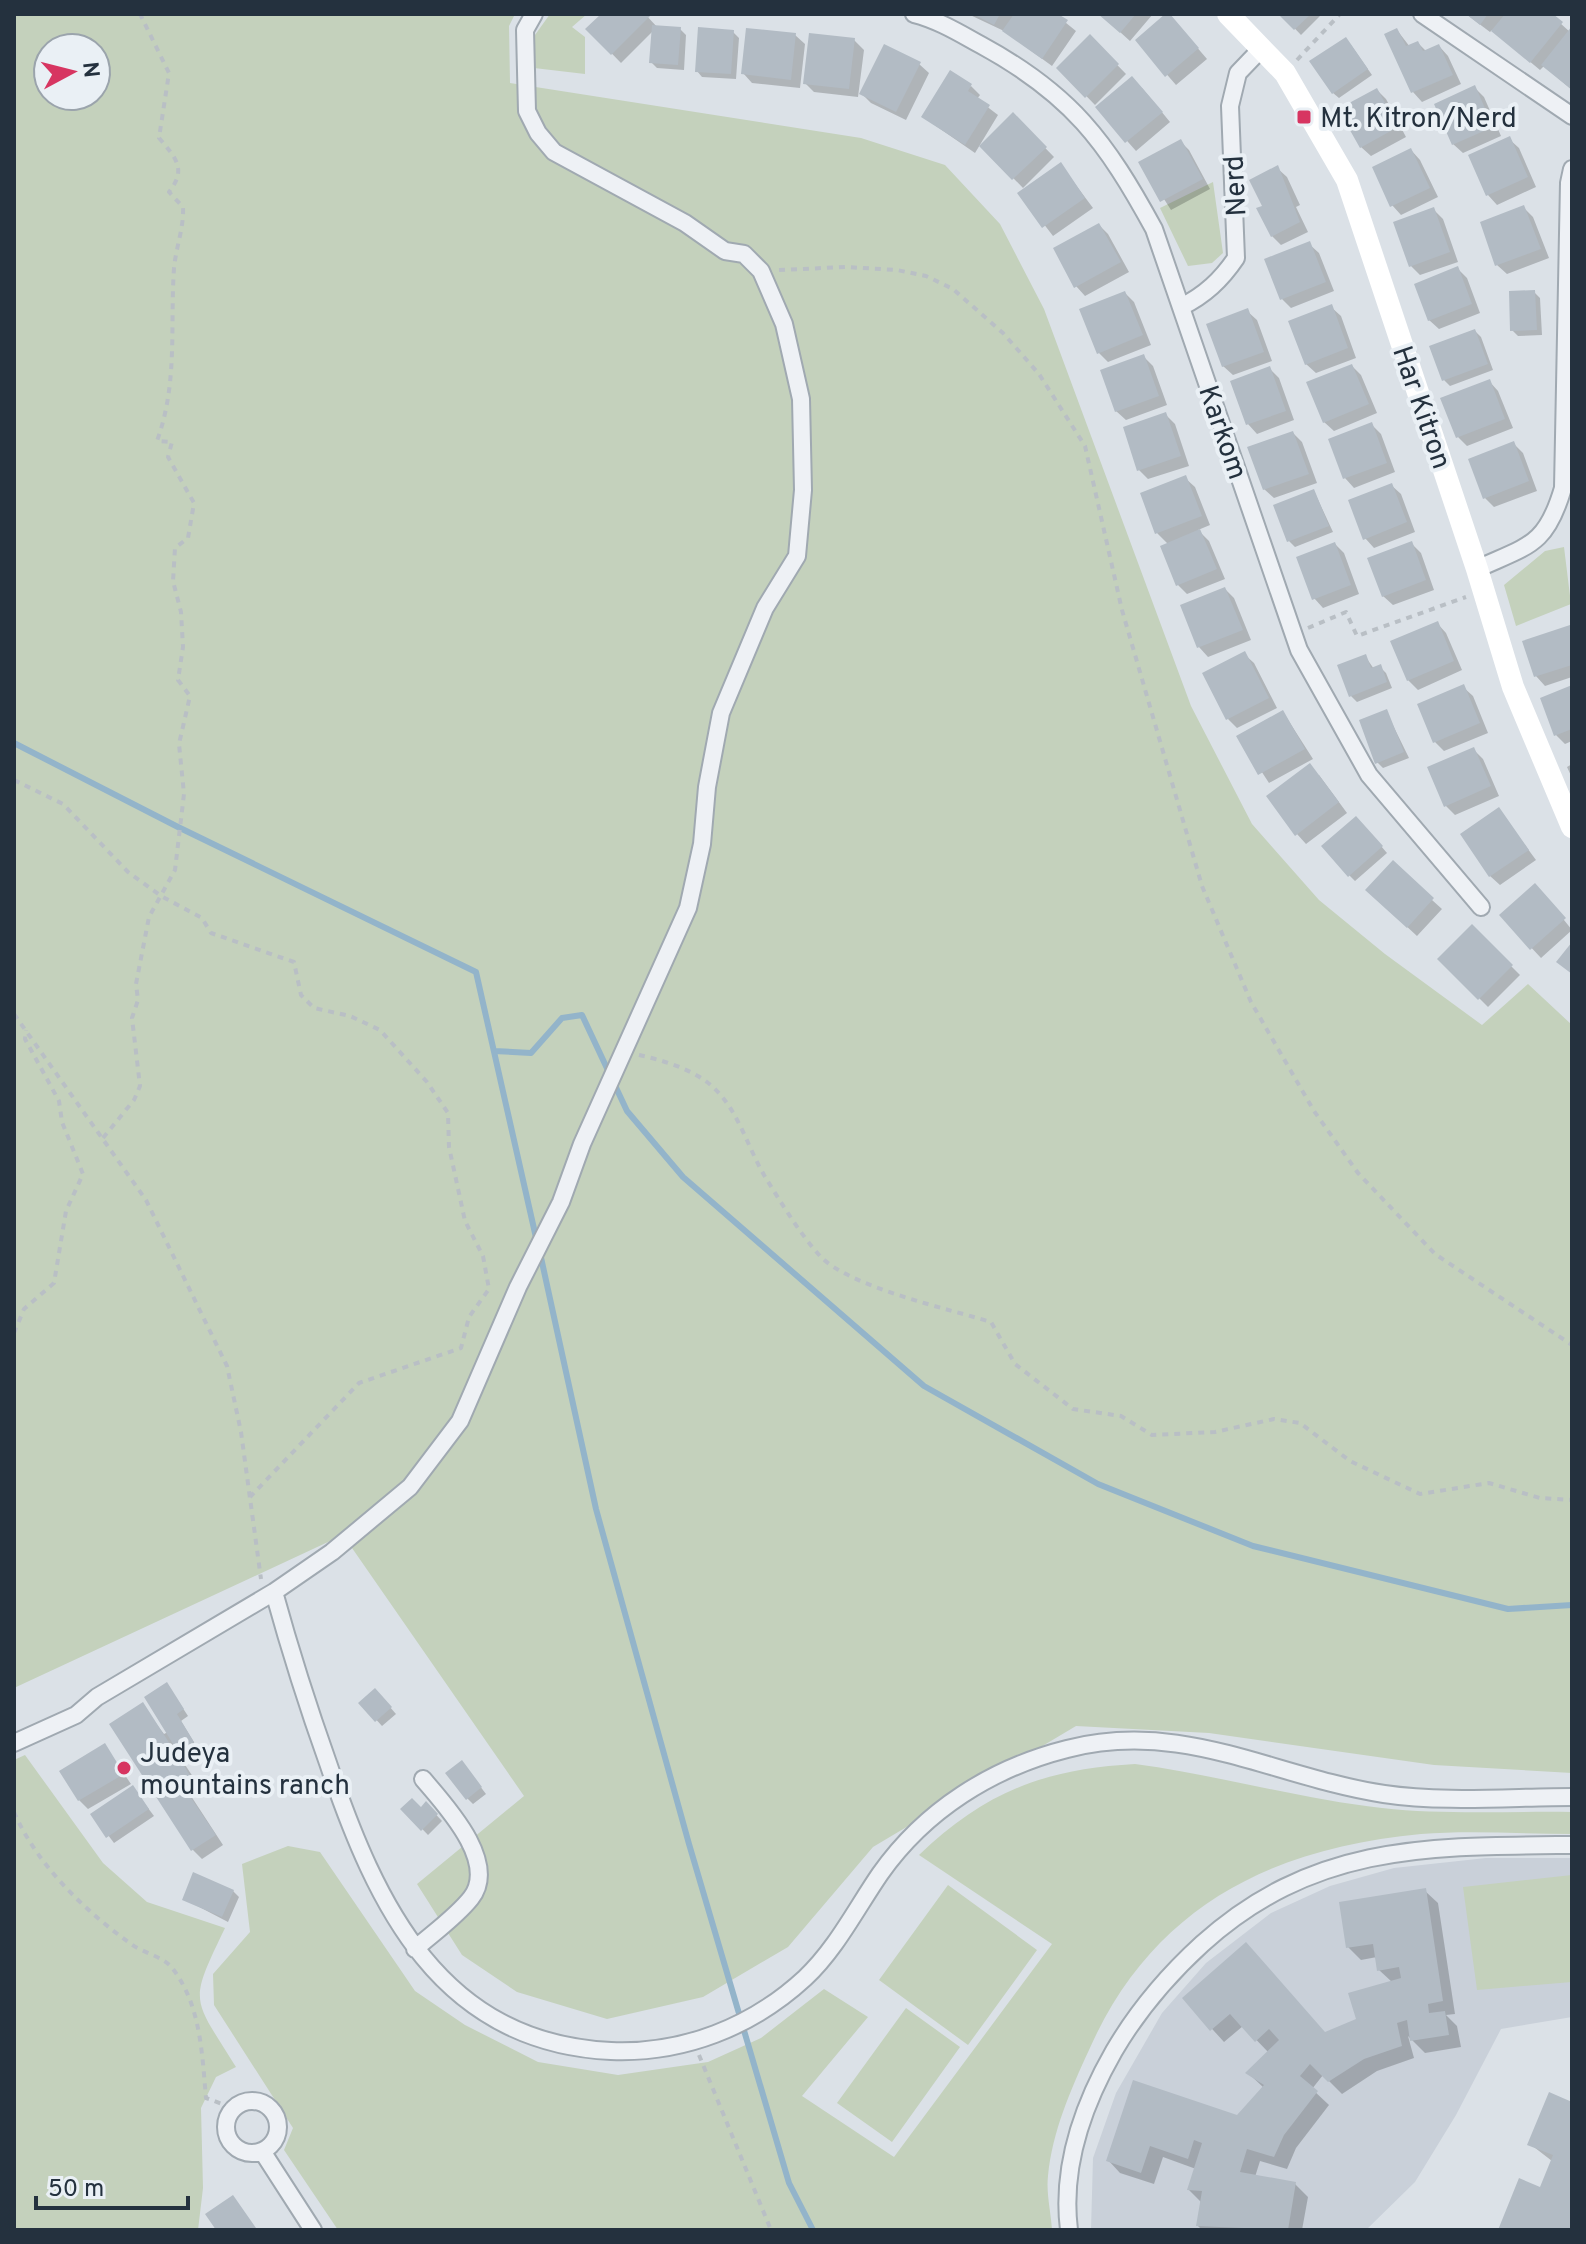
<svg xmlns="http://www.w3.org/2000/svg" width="1586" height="2244" viewBox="0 0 1586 2244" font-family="Overpass,sans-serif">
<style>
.built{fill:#c9d0d9}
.green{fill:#c4d1bc;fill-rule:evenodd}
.shadow{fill:#0003}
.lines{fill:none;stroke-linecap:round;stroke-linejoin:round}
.stream{stroke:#93b4ca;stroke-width:6}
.building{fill:#b2bbc4}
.street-casing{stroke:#a0a9b1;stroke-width:20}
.path{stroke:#b9bfc5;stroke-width:4;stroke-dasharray:6 6;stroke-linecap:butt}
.street{stroke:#eef1f5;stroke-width:16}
.secondary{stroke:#fff;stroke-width:22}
.poi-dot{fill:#d73561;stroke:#eaf0f5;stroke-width:3}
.labels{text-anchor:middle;stroke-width:8;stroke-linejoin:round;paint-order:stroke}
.poi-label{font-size:28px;fill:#24313e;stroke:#eaf0f5;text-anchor:start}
.street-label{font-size:28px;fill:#24313e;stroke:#eaf0f5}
</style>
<rect width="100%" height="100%" fill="#dbe1e7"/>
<path class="built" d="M1486 1858H1572V2017L1501 2029 1456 2115 1415 2182 1366 2230H1091L1093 2158 1116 2093 1162 2013 1206 1963 1271 1913 1330 1886 1394 1868Z"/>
<path class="green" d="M14 14H515L509 26 510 83 861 138 945 165 1000 224 1044 309 1191 706 1252 824 1319 900 1385 954 1482 1025 1528 984 1572 1025V1773L1434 1765 1209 1733 1076 1726 873 1847 788 1947 703 1997 607 2019 517 1992 462 1955 417 1884 524 1796 343 1535 14 1688ZM48 48H96V96H48Z
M550 14H587L572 27 585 37V74L534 68 535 35Z
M1213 182 1223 253 1212 263 1188 266 1160 208Z
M1564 547 1571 604 1516 626 1504 585 1545 551Z
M25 1755 103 1863 147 1902 225 1928C188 2005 192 1996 236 2067L216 2077 201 2108 203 2188 198 2230H14V1760Z
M1135 1764C1218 1775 1299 1799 1382 1808 1444 1815 1510 1811 1572 1812V1834C1522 1834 1470 1830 1421 1834 1271 1848 1152 1907 1089 2050 1071 2089 1052 2132 1048 2176 1046 2193 1051 2213 1052 2230H338L284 2150 293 2128 214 2005 213 1974 250 1932 242 1864 288 1846 320 1852 415 1991 465 2025 538 2062 618 2075 708 2062 761 2038 824 1989 868 2017 802 2096 894 2157 1052 1944 919 1855C985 1792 1044 1769 1135 1764Z
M1572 1875V1982L1477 1990 1463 1887Z
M948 1885 1037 1950 968 2045 879 1980Z
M906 2008 960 2047 892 2142 837 2103Z"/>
<path class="shadow" d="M603 14H645L658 28 680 29 686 35 684 70 657 68 651 62 654 30 621 63 588 29Z
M968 14H1055L1076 31 1052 66 1004 31Z
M1100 14H1153L1130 41Z
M1281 14H1322L1301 35Z
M1466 14H1550L1570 32 1572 29V90L1544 66 1540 70 1492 30 1490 32Z
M1177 24 1207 59 1176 85 1137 40Z
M1397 30 1410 47 1418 43 1427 52 1439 46 1448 56 1461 84 1422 102 1413 92 1387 35Z
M733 32 739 38 736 79 702 77 697 71Z
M795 35 805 44 800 88 752 83 743 73Z
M1090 37 1126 74 1095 105 1059 68Z
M854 40 864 50 858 97 814 92 805 83Z
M1351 45 1372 75 1339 98 1333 93Z
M919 64 929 73 906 120 871 103 862 94Z
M971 86 980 95 977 99 998 115 975 153 923 117Z
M1142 88 1170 122 1136 151 1098 108Z
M1475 88 1484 97 1501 136 1463 153 1453 144Z
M1377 90 1386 99 1406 137 1371 156 1361 147Z
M1013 115 1054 157 1023 188 982 146Z
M1509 139 1519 148 1536 187 1497 205 1488 195 1470 156Z
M1180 141 1189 150 1210 189 1171 210 1141 163Z
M1411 150 1420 160 1438 197 1401 215 1392 205Z
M1061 165 1093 208 1053 236 1020 193Z
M1277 168 1287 177 1300 205 1296 207 1308 232 1281 245 1272 236 1265 206Z
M1524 208 1533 217 1549 258 1507 274 1497 265Z
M1434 210 1443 219 1458 262 1420 275 1411 266Z
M1099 225 1108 234 1129 272 1085 296 1076 286Z
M1309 244 1319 253 1334 291 1291 308 1282 299Z
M1458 269 1467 278 1480 313 1439 329 1429 320Z
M1534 292 1540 298 1542 335 1518 336 1512 330Z
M1125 293 1134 302 1151 345 1108 362 1099 353Z
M1331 307 1341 316 1356 358 1316 373 1306 364Z
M1247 311 1257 320 1272 361 1233 375 1223 366Z
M1475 331 1481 337 1493 370 1450 386 1444 380 1432 347Z
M1144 357 1153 366 1167 405 1126 420 1116 411Z
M1352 366 1361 375 1377 413 1334 431 1324 422Z
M1270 369 1279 378 1294 420 1257 434 1248 424Z
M1489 381 1498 391 1513 428 1467 446 1458 437Z
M1165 414 1175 424 1189 466 1148 479 1139 470Z
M1371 424 1381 434 1395 472 1354 488 1345 478 1330 440Z
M1293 433 1302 442 1317 483 1274 498 1264 489Z
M1514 444 1523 453 1537 491 1494 507 1485 498Z
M1185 478 1195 487 1210 525 1198 530 1209 541 1225 579 1187 594 1178 585 1169 545 1157 533 1142 494Z
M1391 485 1401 494 1415 532 1374 548 1365 538Z
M1314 491 1333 532 1295 547 1289 541Z
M1335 544 1344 553 1359 594 1323 608 1314 598Z
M1412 544 1421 553 1434 590 1393 605 1383 596Z
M1225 589 1234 598 1251 640 1208 657 1199 647 1183 606Z
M1437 623 1446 633 1462 670 1418 690 1408 680Z
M1569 627 1572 677 1545 686 1536 676Z
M1244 654 1254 663 1277 708 1237 728 1228 719Z
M1365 656 1374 669 1380 667 1386 673 1392 688 1357 702 1351 696Z
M1463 687 1473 696 1488 733 1444 751 1435 742 1420 705Z
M1572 687V741L1565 744 1556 735Z
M1386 711 1409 758 1383 768 1377 762Z
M1283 712 1313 759 1269 783 1239 737Z
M1474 750 1483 759 1499 796 1455 815 1445 805Z
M1572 764V778L1567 767Z
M1319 775 1347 813 1306 844 1297 834Z
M1499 810 1536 860 1500 885 1490 876Z
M1362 824 1387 853 1355 881 1349 875Z
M1544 895 1572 930 1541 958 1501 915Z
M1377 899 1432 900 1442 909 1417 936Z
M1472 927 1520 975 1488 1007 1440 959Z
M167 1684 188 1716 181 1721 198 1749 186 1757 174 1748 201 1789 191 1796 223 1845 202 1859 193 1850 142 1705 164 1734 168 1732Z
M375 1690 396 1714 382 1726 361 1703Z
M105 1746 131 1784 88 1809 79 1800Z
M467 1769 486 1794 473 1804 467 1798Z
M133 1788 154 1816 114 1843 93 1815Z
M426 1804 442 1821 428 1835 403 1809 421 1810Z
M233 1891 239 1897 228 1922 184 1899Z
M1425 1891 1438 1903 1455 2014 1446 2015 1457 2026 1461 2047 1425 2053 1408 2036 1414 2058 1377 2071 1342 2094 1323 2075 1312 2089 1329 2105 1296 2148 1287 2169 1260 2161 1255 2177 1295 2184 1308 2197 1302 2230H1202L1198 2226 1202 2203 1189 2190 1196 2169 1163 2157 1154 2184 1120 2173 1108 2160 1134 2082 1238 2118 1264 2088 1248 2073 1269 2053 1243 2026 1224 2042 1184 1998 1325 2034 1358 2020 1392 1982 1379 1970 1377 1957 1361 1960 1348 1947Z
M1572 2104V2230H1500L1541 2190 1552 2161 1530 2144Z"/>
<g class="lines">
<path class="stream" d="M14 743 178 827 476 972 537 1242
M494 1051 531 1053 562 1018 582 1015 627 1111 683 1177 924 1386 1098 1484 1253 1546 1508 1609 1572 1605
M540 1253 596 1509 689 1844 789 2183 813 2230"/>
</g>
<path class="building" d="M601 14H648L650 16 611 55 585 29Z
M973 14H1000L994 25Z
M1014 14H1058L1068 20 1042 59 1002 31Z
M1098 14H1136L1120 33Z
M1165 14H1170L1199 48 1165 77 1135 40Z
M1278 14H1311L1294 30Z
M1466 14H1488L1480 25Z
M1505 14H1553L1563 22 1530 63 1491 31Z
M652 25 681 27 678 65 649 63Z
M1572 26V90L1541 65Z
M698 27 734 30 731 74 695 72Z
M746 28 796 33 791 80 741 74Z
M1397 28 1406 46 1418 41 1423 51 1439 44 1453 75 1411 93 1384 34Z
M809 33 855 38 849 89 803 84Z
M1090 34 1119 64 1085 98 1056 68Z
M1346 37 1368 69 1332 94 1309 61Z
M884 44 921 62 896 112 859 94Z
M950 70 972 84 968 91 990 105 965 145 921 117Z
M1132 76 1163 112 1125 143 1095 107Z
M1475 85 1493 127 1452 145 1434 104Z
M1377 88 1398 127 1360 148 1338 109Z
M1013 112 1047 147 1012 180 979 146Z
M1510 136 1528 177 1486 196 1468 155Z
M1181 139 1203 179 1160 202 1138 162Z
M1411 148 1430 188 1390 207 1372 167Z
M1061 162 1085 198 1042 228 1017 193Z
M1278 165 1300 222 1271 237 1256 208 1262 206 1249 180Z
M1524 205 1541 249 1495 266 1480 222Z
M1434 207 1450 252 1409 267 1393 222Z
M1099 223 1121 262 1074 288 1053 248Z
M1310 241 1326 282 1280 300 1264 259Z
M1458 266 1472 304 1428 321 1414 284Z
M1535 290 1537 330 1510 331 1509 291Z
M1125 291 1143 335 1097 354 1079 309Z
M1332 304 1348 348 1305 365 1288 321Z
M1248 308 1264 352 1222 367 1206 324Z
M1475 329 1488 364 1442 381 1429 346Z
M1144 354 1159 396 1115 412 1100 370Z
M1352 364 1369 404 1323 423 1306 382Z
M1270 366 1286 411 1246 425 1230 381Z
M1490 379 1505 419 1456 438 1440 398Z
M1166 412 1181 456 1137 471 1123 427Z
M1372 422 1387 463 1343 479 1328 439Z
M1293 431 1309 474 1263 490 1247 447Z
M1514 441 1529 481 1483 499 1468 459Z
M1186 475 1202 516 1155 534 1140 493Z
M1392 483 1407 522 1363 540 1348 500Z
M1314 489 1329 526 1287 542 1273 505Z
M1200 529 1217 569 1176 586 1160 546Z
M1412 541 1426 580 1382 597 1367 558Z
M1335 542 1351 585 1312 600 1296 557Z
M1225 587 1243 630 1197 648 1180 605Z
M1438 621 1454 661 1407 681 1390 641Z
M1570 625 1572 665 1534 677 1522 641Z
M1245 651 1269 698 1226 720 1202 673Z
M1366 654 1371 668 1381 664 1387 682 1349 697 1337 665Z
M1464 684 1480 723 1433 743 1417 704Z
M1572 685V729L1554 736 1540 698Z
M1387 709 1404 752 1375 764 1359 720Z
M1283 710 1305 749 1258 775 1236 736Z
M1474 747 1491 786 1444 807 1427 767Z
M1310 763 1339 802 1295 836 1266 796Z
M1499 807 1529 850 1489 877 1460 834Z
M1356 816 1383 846 1348 877 1321 846Z
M1393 860 1434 898 1407 928 1365 890Z
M1535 883 1566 918 1530 950 1499 915Z
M1472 924 1513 965 1478 1000 1437 959Z
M1572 942V974L1556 962Z
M167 1682 184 1709 177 1714 194 1742 178 1752 144 1697Z
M375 1688 392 1707 375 1722 358 1703Z
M143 1702 193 1780 183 1786 216 1835 191 1851 109 1724Z
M105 1743 124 1774 78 1801 59 1771Z
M462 1760 482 1787 466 1800 445 1773Z
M133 1785 149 1809 106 1838 90 1814Z
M412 1798 421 1807 426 1801 438 1814 421 1831 400 1809Z
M193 1872 234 1890 222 1917 182 1900Z
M1426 1888 1443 2001 1428 2004 1429 2013 1445 2011 1449 2035 1410 2041 1407 2020 1397 2023 1402 2046 1364 2059 1328 2082 1310 2064 1300 2076 1318 2091 1284 2135 1274 2157 1247 2149 1240 2172 1296 2182 1288 2230 1196 2226 1202 2191 1187 2190 1202 2143 1194 2140 1188 2159 1150 2146 1141 2173 1106 2161 1133 2080 1237 2115 1264 2085 1245 2073 1279 2040 1269 2029 1255 2042 1230 2014 1210 2031 1182 1998 1246 1942 1325 2032 1356 2019 1348 1993 1401 1978 1399 1967 1377 1971 1373 1944 1346 1948 1339 1902Z
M1549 2092 1572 2102V2230H1498L1519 2178 1540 2187 1553 2155 1527 2145Z
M233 2195 256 2228 253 2230H216L205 2214Z"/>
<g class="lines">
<defs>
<path id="street" d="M914 14C938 20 959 33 981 45 1071 94 1106 141 1154 229L1299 650 1369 775 1481 907
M1422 14 1572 116
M1181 307C1205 295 1221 280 1236 258L1230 106 1238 73 1261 49
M1477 569C1529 545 1546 546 1563 488L1569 183 1572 169
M274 1592C290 1650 308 1707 328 1763 376 1905 440 2043 611 2051 683 2054 752 2027 805 1978 836 1949 856 1909 880 1874 925 1810 992 1768 1067 1749 1183 1719 1273 1777 1384 1794 1445 1803 1511 1797 1572 1797
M14 1743 76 1715 97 1697 274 1592 332 1552 410 1487 460 1421 518 1287 561 1202 582 1144 688 908 702 844 707 787 721 713 765 608 797 556 803 490 801 399 784 324 761 271 744 254 725 251 685 223 554 152 538 133 527 111 525 30 534 14
M415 1949C433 1933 456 1917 471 1898 499 1862 445 1805 423 1779
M226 2127a26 26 0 1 1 52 0a26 26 0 1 1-52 0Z
M262 2151 313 2230
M1069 2230C1061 2167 1083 2105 1114 2051 1138 2010 1167 1976 1202 1944 1314 1843 1430 1846 1572 1845"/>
</defs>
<use href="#street" class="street-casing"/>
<path class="path" d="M1297 60 1340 14
M779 270 846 267 897 270 926 276 953 289 1003 333 1039 374 1085 446 1122 610 1202 886 1251 1002 1314 1111 1358 1173 1435 1254 1572 1345
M1308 628 1346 612 1357 636 1466 597
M14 780 63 804 128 872 161 896 202 918 211 933 294 962 301 995 314 1008 350 1016 380 1030 427 1082 448 1113 449 1147 465 1221 483 1256 489 1289 469 1317 461 1348 359 1383 250 1497
M14 1014 146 1200 227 1366 241 1432 261 1579
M639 1055C662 1060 688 1068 707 1082 737 1105 746 1144 764 1175 780 1201 800 1234 820 1256 849 1287 949 1309 991 1322L1015 1364 1073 1409 1121 1416 1152 1435 1215 1432 1274 1419 1300 1423 1350 1461 1420 1494 1489 1483 1540 1498 1572 1500
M103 1138 134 1100 140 1086 132 1018 138 1000 136 984 149 917 175 870 184 794 179 744 190 696 178 680 183 647 181 612 173 581 175 548 188 538 194 503 168 457 172 442 157 441C178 383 170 328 174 268 176 247 184 228 183 207L169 192C187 169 176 158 159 138L169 73 140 14
M14 1333 24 1309 54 1283 66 1211 83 1174 62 1122 59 1101 25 1039 26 1030
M14 1812C37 1865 85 1911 131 1944 143 1953 165 1957 173 1969 201 2006 202 2054 206 2098L233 2108
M699 2055 771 2230"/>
<use href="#street" class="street"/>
<path class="secondary" d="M1228 14 1285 73 1347 180 1477 569 1513 687 1572 827"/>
</g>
<g class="poi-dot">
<rect x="1296" y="109" width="16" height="16" rx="4"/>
<circle cx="124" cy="1768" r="8"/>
</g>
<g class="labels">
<g class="poi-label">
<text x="1320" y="127">Mt. Kitron/Nerd</text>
<text x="140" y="1762">Judeya<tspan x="140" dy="32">mountains ranch</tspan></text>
</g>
<g class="street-label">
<text transform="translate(1234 186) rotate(-93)" y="10">Nerd</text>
<text transform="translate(1423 407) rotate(71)" y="10">Har Kitron</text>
<text transform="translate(1224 432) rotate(71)" y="10">Karkom</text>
</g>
</g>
<rect width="1586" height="2244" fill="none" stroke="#24313e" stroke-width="32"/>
<g transform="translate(72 72) rotate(83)"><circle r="38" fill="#eaf0f5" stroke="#9ba4ac" stroke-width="2"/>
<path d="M0-6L14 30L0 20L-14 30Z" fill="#d73561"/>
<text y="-12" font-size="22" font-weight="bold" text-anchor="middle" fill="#24313e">N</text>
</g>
<path d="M36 2196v12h152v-12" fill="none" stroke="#24313e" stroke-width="4"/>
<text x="48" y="2196" font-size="24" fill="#24313e" stroke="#eaf0f5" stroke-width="6" paint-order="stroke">50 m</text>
</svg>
